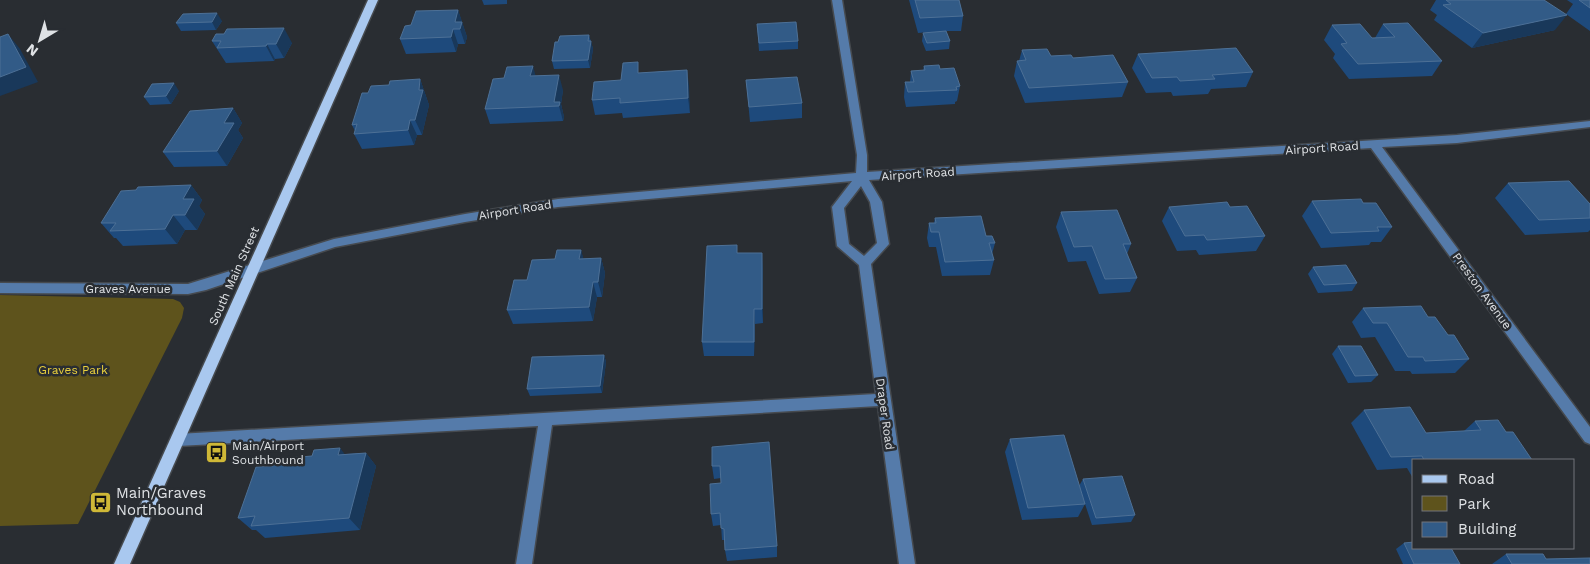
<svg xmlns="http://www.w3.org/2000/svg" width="1590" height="564" viewBox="0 0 1590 564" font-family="'Work Sans',sans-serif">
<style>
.green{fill:#5e531c}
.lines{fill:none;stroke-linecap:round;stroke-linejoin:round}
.minor-casing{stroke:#464a4f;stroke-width:3}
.major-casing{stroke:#464a4f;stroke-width:3}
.minor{fill:#557baa;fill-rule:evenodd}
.major{fill:#a9c8ef;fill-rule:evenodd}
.wall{fill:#1e4a7c}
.shaded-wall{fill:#19385a}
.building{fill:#325b87;stroke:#4d7096}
.labels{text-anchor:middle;stroke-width:5;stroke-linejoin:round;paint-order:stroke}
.street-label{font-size:12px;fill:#dfe2e5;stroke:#292d32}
.park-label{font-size:12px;fill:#ead03d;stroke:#292d32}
.poi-label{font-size:12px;fill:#dfe2e5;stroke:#292d32;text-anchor:start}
.near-poi-label{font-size:15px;fill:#dfe2e5;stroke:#292d32;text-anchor:start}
</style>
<rect width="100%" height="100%" fill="#292d32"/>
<path class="green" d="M0 295 173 299 180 302 184 308 182 318 78 524 0 526Z"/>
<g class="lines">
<defs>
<path id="minor" d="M832 0H842L867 155V172L1457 135 1590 121V127L1457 143 1382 147 1590 427V444L1585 442 1371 148 869 180 882 202 889 244 871 264 915 564H899L878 406 552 425 532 564H516L538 426 178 446 173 444 171 440 173 436 178 434 876 394 859 265 837 246 832 207 852 181 558 207 465 222 335 247 206 290 188 294 0 293V283L188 284 334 239 465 214 558 199 856 173 857 155ZM861 186 870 202 877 243 864 256 849 244 844 208Z"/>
<path id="major" d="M368 0H378L130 564H114Z"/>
</defs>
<use href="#minor" class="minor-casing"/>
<use href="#major" class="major-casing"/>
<use href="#minor" class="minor"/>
<use href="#major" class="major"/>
</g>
<path class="wall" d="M482 0H507V4L484 5Z
M909 0H959L963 16 961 31H946L950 41 949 49 926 51 922 41 923 33 929 32 918 33Z
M1436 0H1544L1555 30 1472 48 1434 20 1437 15 1430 10Z
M1567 0H1590V31L1566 14 1573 4Z
M458 10 467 37 465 44H458L456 52 406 54 400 39Z
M222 21 216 30 181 31 176 23Z
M757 24 798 41V49L759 51Z
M1383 24 1442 61 1432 76 1349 79 1333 58 1335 54 1324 40 1332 25 1372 38H1375Z
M216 34 292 43 284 58 275 59 274 61 226 63 212 41Z
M589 35 593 49 590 68 554 69 552 61 558 42Z
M1022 50 1051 56 1073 58 1128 82 1122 97 1025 103 1014 76 1017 61H1019Z
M1138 54 1253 72 1246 87 1211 89 1208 94 1173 96 1171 92 1146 93 1132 68Z
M924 66 940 69 960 86 957 101 955 102V104L906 107 904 97 905 82H910L911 71H923Z
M687 70 690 113 623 118 622 113 595 115 592 100 621 80 640 73Z
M535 76 563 90 561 104 564 117 563 121 490 124 485 109 504 78Z
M420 79 429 105 422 135H417L414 145 362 149 354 134 355 131 352 125 389 85Z
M746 80 802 103V118L750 122Z
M179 91 171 104 150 105 144 97Z
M233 108 242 123 238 130 243 138 227 166 174 167 163 152Z
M1508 183 1590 204V230L1588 232 1525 235 1495 198Z
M191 185 202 200 199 206 205 214 197 230H185L177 244 123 246 116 238H114L101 223 136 190Z
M1312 201 1363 203 1392 227 1381 242H1371L1369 245 1321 248 1302 216Z
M1169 207H1230L1265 236 1256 251 1199 255 1196 250 1177 251 1162 221Z
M1061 212 1131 244 1127 254 1137 278 1130 292 1099 294 1086 261 1068 262 1056 227Z
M935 218 986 236 995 243 992 254 994 260 990 275 942 276 936 247H929L927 238 929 223H934Z
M581 250 583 259 601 258 605 273 602 297H597L593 321 513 324 507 310 555 259Z
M738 253 763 268V323L755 324 754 356H704L702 342Z
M1313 267 1357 283 1352 291 1318 293 1308 274Z
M1363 308 1428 317 1448 335 1469 359 1455 373 1412 374 1410 371H1395L1375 337 1361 338 1352 322Z
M1338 346 1378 375 1371 382 1348 383 1332 354Z
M604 355 606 362 602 393 530 396 527 389Z
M1364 410 1426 433 1464 431 1475 421 1506 432 1532 460H1414V480L1407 468 1377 470 1351 423Z
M1010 439 1085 504 1078 517 1022 520 1005 452Z
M712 447 777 546V557L727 561 725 550V540H722L721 525 713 526 711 514 721 483V478L714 479 712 466Z
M366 453 376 466 360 530 265 538 256 530H252L238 518 273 466 345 454Z
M1083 479 1135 515 1131 522 1092 525 1079 486Z
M1404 543 1460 564H1403L1396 549Z
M1506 554 1590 564H1492Z"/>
<path class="shaded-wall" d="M458 10 467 37 465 44 460 29 455 22Z
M217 13 222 21 216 30 212 22Z
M1567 15 1555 30 1472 48 1483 33Z
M284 28 292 43 284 58 276 44Z
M453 29 458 44 456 52 451 37Z
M8 34 20 49 38 82 0 96V77Z
M591 41 593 49 590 68 588 60Z
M267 44 275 59 274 61 266 46Z
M533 66 537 81 530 76Z
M687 70 689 85 690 113 688 98Z
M559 75 563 90 561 104 564 117 563 121 559 106 554 102Z
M420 79 429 105 422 135 415 120 419 90Z
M174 83 179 91 171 104 166 96Z
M233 108 242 123 238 130 243 138 227 166 217 151 224 123Z
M410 120 417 135 414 145 408 130Z
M191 185 202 200 199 206 205 214 197 230 185 215 183 199Z
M173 215 185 230 177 244 165 229Z
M581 250 585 264 579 259Z
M762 253 763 268V323L762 309Z
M601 258 605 273 602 297 598 282Z
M593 282 597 297 593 321 589 307Z
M754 309 755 324 754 356Z
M604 355 606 362 602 393 600 386Z
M340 448 350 461 338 455Z
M366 453 376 466 360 530 349 518Z"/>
<path class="building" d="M915 0H959L963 16 920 18Z
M1446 0H1544L1567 15 1483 33 1443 5 1451 4Z
M1579 0H1590V8Z
M458 10 455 22H462L460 29H453L451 37 400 39 405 26 411 25 416 11Z
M217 13 212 22 176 23 183 14Z
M796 22 798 41 759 43 757 24Z
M1408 23 1442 61 1358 64 1341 44 1347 43 1332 25 1360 24 1372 38 1395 37 1383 24Z
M284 28 276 44H267L266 46 217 48 221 41H212L216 34H224L227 29Z
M946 31 950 41 927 43 923 33Z
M8 34 26 67 0 77V37Z
M589 35 588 41H591L588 60 552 61 555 42H558L560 36Z
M1236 48 1253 72 1212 75 1215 79 1180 81 1177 77 1152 78 1138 54Z
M1047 49 1051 56 1071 55 1073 58 1113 55 1128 82 1029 88 1017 61 1026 60 1022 50Z
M638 62V73L687 70 688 98 620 103V98L592 100 594 82 621 80 623 63Z
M939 65 940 69 954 68 960 86 956 87 957 90 908 92 905 82H914L911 71 925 70 924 66Z
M533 66 530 76 559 75 554 102H560L559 106 485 109 493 79 504 78 507 67Z
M797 77 802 103 749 107 746 80Z
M420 79 419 90H423L415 120H410L408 130 354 134 357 124 352 125 362 93H368L371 86 389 85 390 81Z
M174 83 166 96 144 97 152 84Z
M233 108 224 123H234L217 151 163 152 190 111Z
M1569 181 1590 204V218L1539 220 1508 183Z
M191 185 183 199H194L185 215H173L165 229 110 231 116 223H101L121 191 136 190 138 187Z
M1361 199 1363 203H1376L1392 227H1377L1379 231 1331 233 1312 201Z
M1227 202 1230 207 1247 206 1265 236 1207 240 1204 235 1185 236 1169 207Z
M1117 210 1131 244H1123L1137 278 1105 279 1092 246 1074 247 1061 212Z
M981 216 986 236H992L995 243H989L994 260 945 262 939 232H931L929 223H936L935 218Z
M737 245V253H762V309H754V342H702L707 246Z
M557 250H581L579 259 601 258 598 282H593L589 307 507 310 514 280H527L532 260 555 259Z
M1346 265 1357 283 1324 285 1313 267Z
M1421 306 1428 317H1435L1448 335H1454L1469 359 1425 361 1423 357H1408L1387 323H1373L1363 308Z
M1338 346H1361L1378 375 1355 376Z
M604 355 600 386 527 389 532 357Z
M1410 407 1426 433 1481 430 1475 421 1498 420 1506 432H1513L1532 460H1424L1422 456 1391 457 1364 410Z
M1064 435 1085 504 1028 508 1010 439Z
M769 442 777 546 725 550 724 529 721 528 720 513 711 514 710 484 721 483 720 466H712V447Z
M340 448 338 455 366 453 349 518 251 526 255 516 238 518 256 467 273 466 276 459 312 456 314 450Z
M1122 476 1135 515 1096 518 1083 479Z
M1414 542V548H1451L1460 564H1414L1404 543Z
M1506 554H1543L1546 559 1590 558V564H1512Z"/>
<defs>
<symbol id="bus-square" viewBox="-11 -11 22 22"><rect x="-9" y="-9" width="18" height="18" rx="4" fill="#cfb837" stroke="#292d32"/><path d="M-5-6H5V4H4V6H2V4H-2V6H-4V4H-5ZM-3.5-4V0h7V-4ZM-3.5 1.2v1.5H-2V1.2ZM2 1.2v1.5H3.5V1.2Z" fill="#111"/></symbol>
</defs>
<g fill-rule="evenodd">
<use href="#bus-square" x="204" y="440" width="25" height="25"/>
<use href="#bus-square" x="88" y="490" width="25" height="25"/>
</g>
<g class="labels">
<g class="street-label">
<text transform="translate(1322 148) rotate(-4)" y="4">Airport Road</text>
<text transform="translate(918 174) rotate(-4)" y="4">Airport Road</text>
<text transform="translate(515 210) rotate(-9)" y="4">Airport Road</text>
<text transform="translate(234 276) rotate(-66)" y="4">South Main Street</text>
<text x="128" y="293">Graves Avenue</text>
<text transform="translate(1482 291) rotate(54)" y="4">Preston Avenue</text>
<text transform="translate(885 414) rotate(82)" y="4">Draper Road</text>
</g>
<g class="park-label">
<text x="73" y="374">Graves Park</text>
</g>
<g class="poi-label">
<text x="232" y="450">Main/Airport<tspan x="232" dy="14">Southbound</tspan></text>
</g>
<g class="near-poi-label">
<text x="116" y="498">Main/Graves<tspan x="116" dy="17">Northbound</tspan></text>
</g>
</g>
<rect x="1412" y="459" width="162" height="90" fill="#292d32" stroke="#72757a"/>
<rect x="1422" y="475" width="25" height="8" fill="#a9c8ef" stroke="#72757a"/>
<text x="1458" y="484" font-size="15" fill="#dfe2e5">Road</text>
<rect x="1422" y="496" width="25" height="15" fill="#5e531c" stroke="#72757a"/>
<text x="1458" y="509" font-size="15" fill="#dfe2e5">Park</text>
<rect x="1422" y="522" width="25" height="15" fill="#325b87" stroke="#72757a"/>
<text x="1458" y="534" font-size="15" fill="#dfe2e5">Building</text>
<g transform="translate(40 40) rotate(218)" stroke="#292d32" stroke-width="4" paint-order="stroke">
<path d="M0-4L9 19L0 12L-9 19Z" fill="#dfe2e5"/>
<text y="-8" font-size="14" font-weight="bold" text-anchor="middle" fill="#dfe2e5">N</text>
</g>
</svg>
